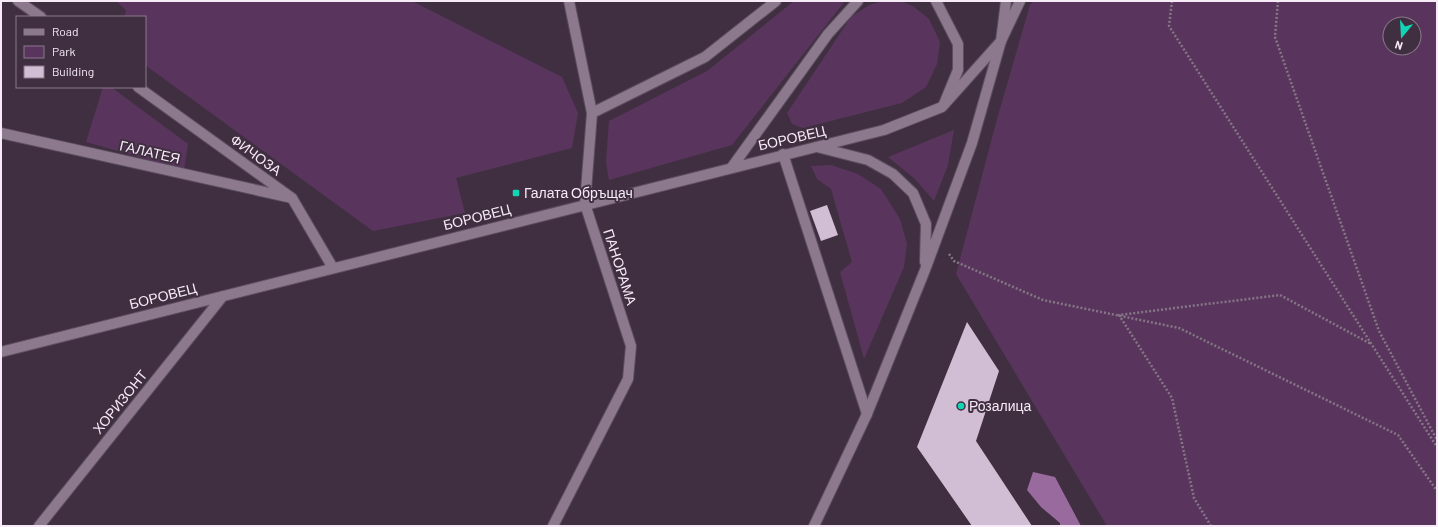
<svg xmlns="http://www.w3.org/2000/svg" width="1438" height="527" viewBox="0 0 1438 527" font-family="Barlow,sans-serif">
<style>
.green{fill:#59355d;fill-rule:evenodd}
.water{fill:#996a9e}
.building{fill:#d2bed4}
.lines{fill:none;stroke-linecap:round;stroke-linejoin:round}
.service-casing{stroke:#5c4e5e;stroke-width:12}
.minor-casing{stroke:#5c4e5e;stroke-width:12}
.tertiary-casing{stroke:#5c4e5e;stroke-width:12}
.secondary-casing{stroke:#5c4e5e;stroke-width:12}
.path{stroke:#857686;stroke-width:2.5;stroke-dasharray:2 2;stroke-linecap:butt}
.service{stroke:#8c798e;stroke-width:10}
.minor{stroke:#8c798e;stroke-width:10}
.tertiary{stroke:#8c798e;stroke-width:10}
.secondary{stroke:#8c798e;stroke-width:10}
.poi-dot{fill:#11d5b4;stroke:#402f41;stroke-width:1.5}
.labels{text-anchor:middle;stroke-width:4;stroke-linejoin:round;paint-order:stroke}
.street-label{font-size:14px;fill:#f6ebf7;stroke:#402f41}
.poi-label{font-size:14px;fill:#f6ebf7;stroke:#402f41;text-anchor:start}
</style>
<rect width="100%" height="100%" fill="#402f41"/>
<path class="green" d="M116 1H412L562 77 578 113 572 148 456 178 465 213 373 231 145 65V17H124L126 10Z
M794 1H845L732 145 609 180 606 162 609 121 707 71Z
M883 1H900L913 6 929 19 940 42 937 64 926 87 902 103 803 128 792 124 787 113 851 17 869 5Z
M1033 1H1437V526H1107L956 274 997 119 1030 5ZM1390 24H1414V48H1390Z
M103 87H111L188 144 184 170 86 142Z
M954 130 948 165 934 201 914 178 888 157Z
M831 165 858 174 881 189 900 219 907 244 904 267 864 359 840 272 852 262 831 189 817 179 811 166Z"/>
<path class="water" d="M1033 472 1055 477 1081 526H1060V523L1041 507 1027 490Z"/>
<path class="building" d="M827 205 838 235 821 241 810 211Z
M967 322 999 371 976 441 1032 526H972L917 447Z"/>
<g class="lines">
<defs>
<path id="service" d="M936 1 958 44V70L944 104
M783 154 867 414
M732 167 828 34 858 1"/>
<path id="minor" d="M18 1 41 17
M138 87 292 198 333 268
M592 113 705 57 776 1
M1 133 292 198
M1 352 884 130 942 107 1001 41 1006 1
M39 526 223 296
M553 526 628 379 631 346 585 204 592 113 569 1"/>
<path id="tertiary" d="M1001 41 1020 1"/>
<path id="secondary" d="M817 147 868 160 893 174 913 193 926 224 925 262
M814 526 867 414 925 270 972 143 1001 41"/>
</defs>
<use href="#service" class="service-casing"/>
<use href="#minor" class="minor-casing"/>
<use href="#tertiary" class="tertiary-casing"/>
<use href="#secondary" class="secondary-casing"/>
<path class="path" d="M1172 1 1169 26 1437 447
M1278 1 1275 37 1379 331 1437 440
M949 254 954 261 1043 300 1179 328 1398 435 1437 491
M1211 526 1194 498 1172 398 1119 315 1280 295 1371 344"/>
<use href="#service" class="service"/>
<use href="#minor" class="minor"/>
<use href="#tertiary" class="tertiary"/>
<use href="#secondary" class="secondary"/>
</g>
<g class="poi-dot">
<rect x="512" y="189" width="8" height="8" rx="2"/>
<circle cx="961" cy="406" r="4"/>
</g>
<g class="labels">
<g class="street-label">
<text transform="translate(792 138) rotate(-13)" y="5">БОРОВЕЦ</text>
<text transform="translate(150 152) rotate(13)" y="5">ГАЛАТЕЯ</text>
<text transform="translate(256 155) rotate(36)" y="5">ФИЧОЗА</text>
<text transform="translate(477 217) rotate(-14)" y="5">БОРОВЕЦ</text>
<text transform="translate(620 267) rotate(72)" y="5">ПАНОРАМА</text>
<text transform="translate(163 296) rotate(-14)" y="5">БОРОВЕЦ</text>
<text transform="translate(120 402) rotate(-51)" y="5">ХОРИЗОНТ</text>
</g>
<g class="poi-label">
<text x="524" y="198">Галата Обръщач</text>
<text x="969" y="411">Розалица</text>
</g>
</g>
<rect width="1438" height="527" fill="none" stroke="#f6ebf7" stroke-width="4"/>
<rect x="16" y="16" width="130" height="72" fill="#402f41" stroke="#897a8a"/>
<rect x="24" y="29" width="20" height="6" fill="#8c798e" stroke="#897a8a"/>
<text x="52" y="36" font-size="12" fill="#f6ebf7">Road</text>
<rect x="24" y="46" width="20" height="12" fill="#59355d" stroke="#897a8a"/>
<text x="52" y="56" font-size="12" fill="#f6ebf7">Park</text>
<rect x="24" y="66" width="20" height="12" fill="#d2bed4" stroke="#897a8a"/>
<text x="52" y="76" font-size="12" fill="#f6ebf7">Building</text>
<g transform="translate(1402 36) rotate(198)"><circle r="19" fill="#402f41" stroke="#897a8a"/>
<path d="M0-3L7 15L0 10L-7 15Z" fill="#11d5b4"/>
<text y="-6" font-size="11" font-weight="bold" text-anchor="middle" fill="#f6ebf7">N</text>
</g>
</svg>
